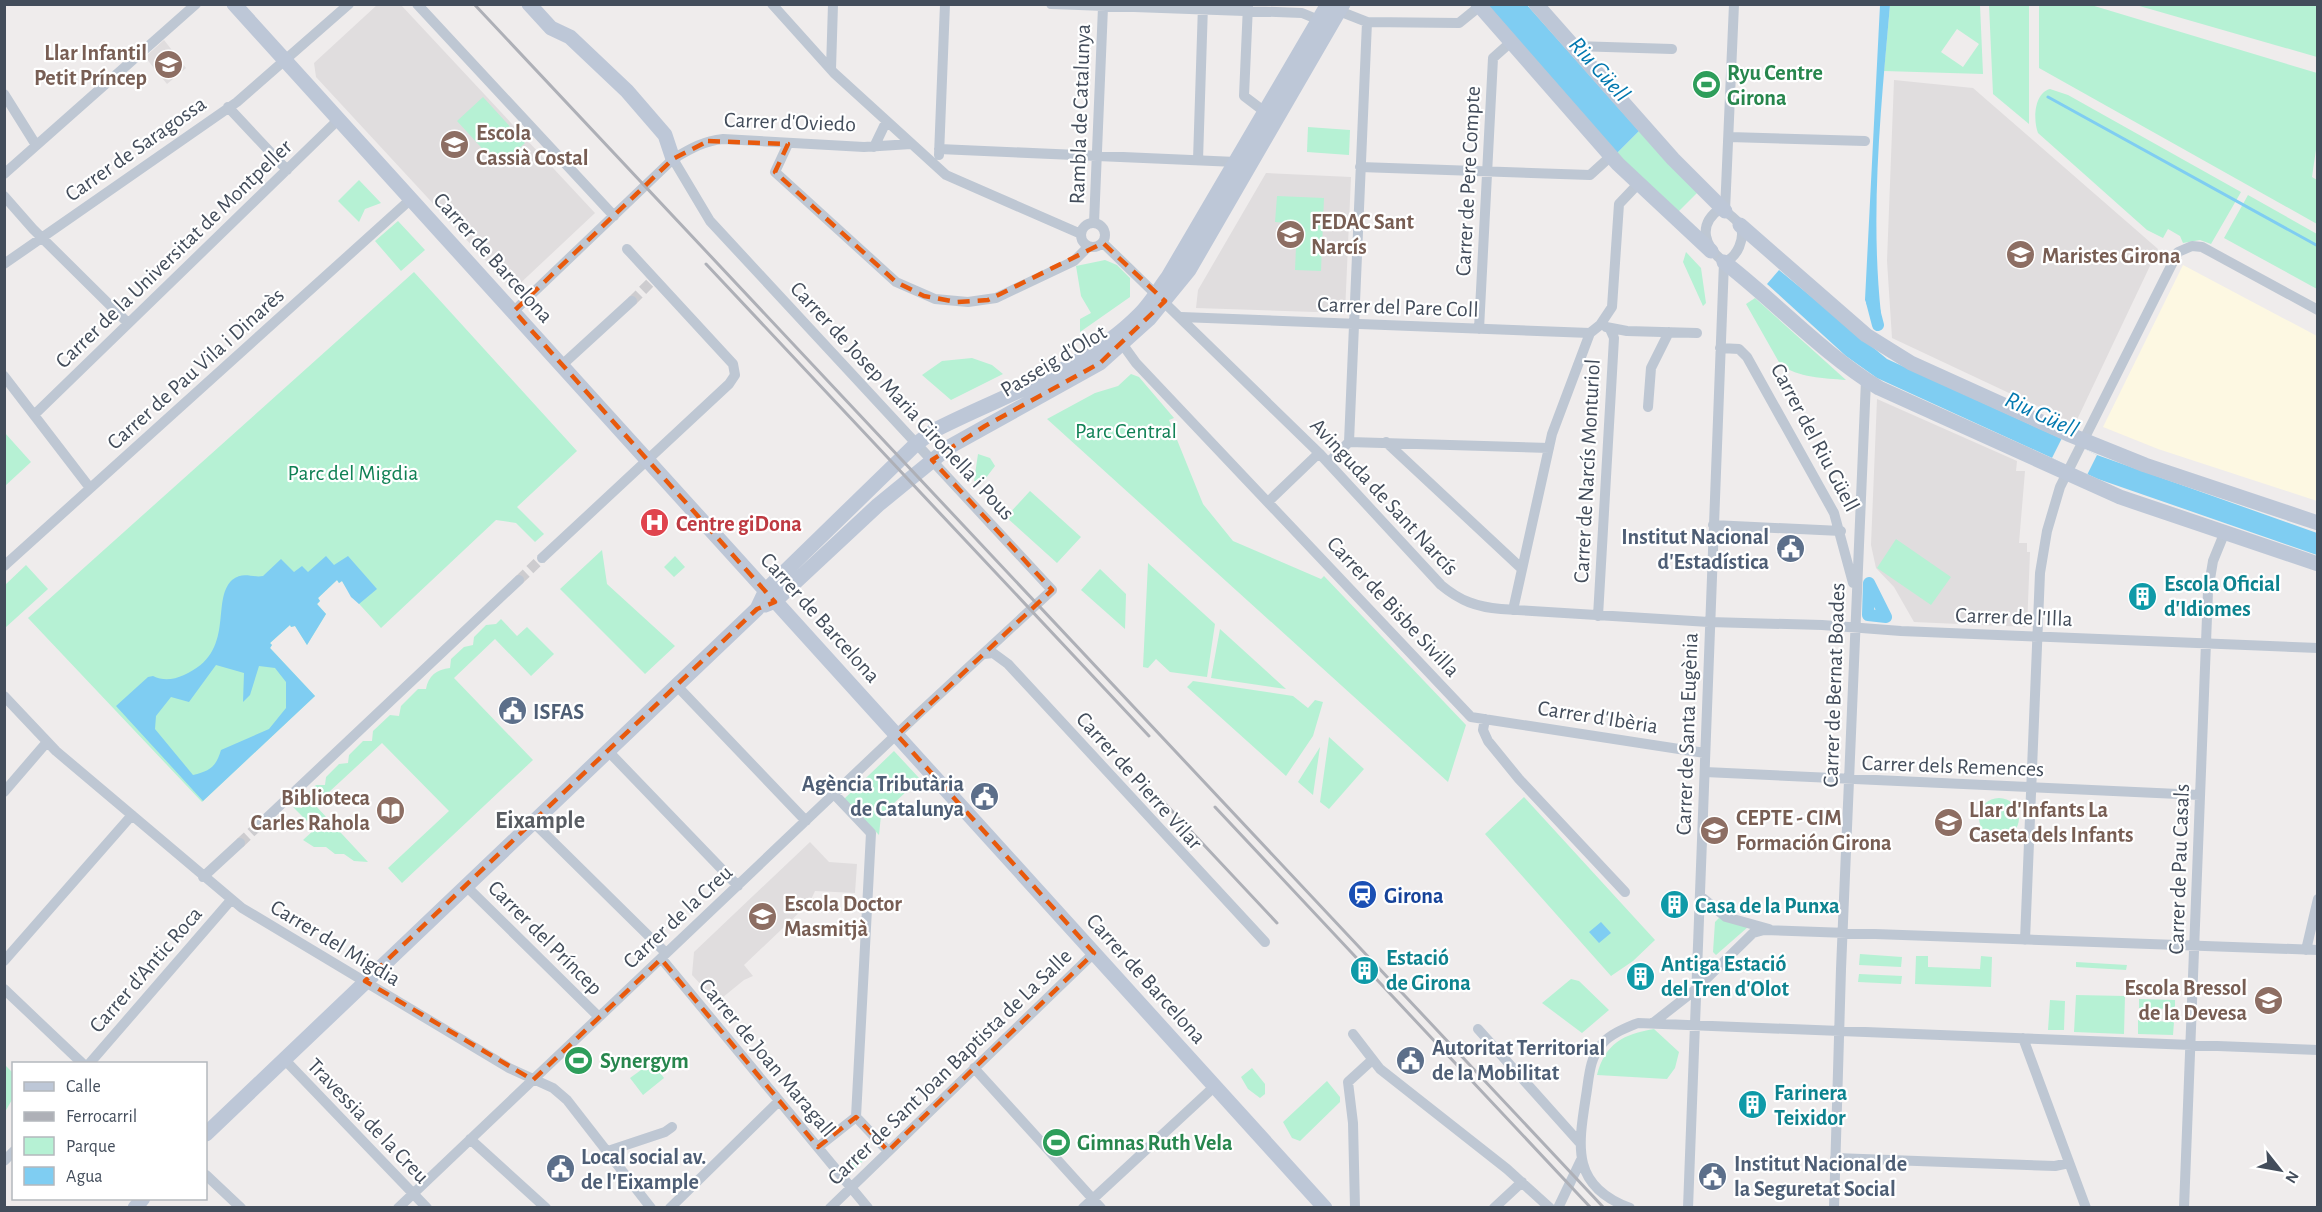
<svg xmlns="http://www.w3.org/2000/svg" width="2322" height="1212" viewBox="0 0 2322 1212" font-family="'Alegreya Sans',sans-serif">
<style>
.commercial{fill:#fdf8e2}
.education{fill:#e0ddde}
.green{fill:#b6f1d4;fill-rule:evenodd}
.water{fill:#7fcdf2;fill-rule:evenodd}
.pier{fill:#efecec}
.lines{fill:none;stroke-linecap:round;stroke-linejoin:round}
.stream{stroke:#7fcdf2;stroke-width:3}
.canal{stroke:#7fcdf2;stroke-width:12}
.street-tunnel{stroke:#cdcccf;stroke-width:10;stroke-dasharray:10 5;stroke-linecap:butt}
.street{stroke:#bec7d3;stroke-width:10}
.secondary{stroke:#bdc7d7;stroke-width:15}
.rail{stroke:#aeb0b7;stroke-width:3}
.marked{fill:none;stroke:#e8590c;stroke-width:4.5;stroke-dasharray:12 8;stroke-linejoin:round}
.labels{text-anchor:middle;stroke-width:4.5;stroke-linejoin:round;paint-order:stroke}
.education-label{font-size:22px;font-weight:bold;fill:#785e54;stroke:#fff;text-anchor:start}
.leisure-label{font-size:22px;font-weight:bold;fill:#27864d;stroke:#fff;text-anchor:start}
.street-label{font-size:22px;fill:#434d5b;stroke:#fff}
.park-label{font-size:22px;fill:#108155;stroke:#fff}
.health-label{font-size:22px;font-weight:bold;fill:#be3a42;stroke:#fff;text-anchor:start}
.service-label{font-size:22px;font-weight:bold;fill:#4e5e75;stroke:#fff;text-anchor:start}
.culture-label{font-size:22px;font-weight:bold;fill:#0d838f;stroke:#fff;text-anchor:start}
.transit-label{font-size:22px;font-weight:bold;fill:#164399;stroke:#fff;text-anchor:start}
.water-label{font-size:24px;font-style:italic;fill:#0278af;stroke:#fff}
.neighbourhood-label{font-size:24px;font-weight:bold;fill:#585c62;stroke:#fff}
</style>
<rect width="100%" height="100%" fill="#efecec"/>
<path class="commercial" d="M2183 265 2317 336V501L2158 449 2103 427Z"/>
<path class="education" d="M377 5H401L595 213 513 290 316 77 314 63Z
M164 40 186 68 167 84 145 57Z
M1894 80 1973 88 2158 249 2075 424 1892 338 1887 261Z
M1266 173 1351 177 1345 313 1196 308 1198 290Z
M1877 399 2017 461 2016 471H2025L2019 543H2027V552H2030L2027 627 1914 622 1894 587 1876 568 1871 545Z
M810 842 829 862 857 864 855 893 815 891 806 910 804 908 744 965 753 976 744 980 717 1002 692 975 694 952Z"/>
<path class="green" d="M1890 5H1980L1983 74 1884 71ZM1957 29 1979 44 1963 67 1941 52Z
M1989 5H2029V124L1993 94Z
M2091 5 2317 73 2318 136 2312 177 2317 180V224L2039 68V5Z
M2136 5H2317V57Z
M2050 89 2068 95 2241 192 2211 244 2200 240 2183 243 2180 236 2168 229 2163 238 2147 230 2038 133C2033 120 2034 93 2050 89Z
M483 97 525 143 499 167 457 121Z
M1308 127 1350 130 1349 155 1307 152Z
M1639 131 1698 192 1675 215 1616 154Z
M359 180 381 203 365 209 359 222 338 201Z
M2248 195 2317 234V289L2224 238Z
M1277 196 1324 198 1321 271 1295 270 1297 224 1275 222Z
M398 221 425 250 401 271 375 241Z
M1686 252 1701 268 1706 303 1703 306 1683 262Z
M1105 260 1117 265 1130 278V297L1080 332V319L1091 313 1081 296 1076 266Z
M414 272 577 451 517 507 544 534 535 542 516 523 496 520 381 628C367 611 353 600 342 581L339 583 337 580 318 598 320 601 317 604 326 614 307 645 295 626 291 627 290 625 270 643 272 645 270 648 315 696 202 802 28 618Z
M1755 298 1846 380C1824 378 1798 378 1780 364L1746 304Z
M972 358 992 365 1003 374 951 400 922 375 942 361Z
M1131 374 1139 377 1174 418 1169 420 1203 504 1233 541 1321 579 1324 576 1466 725 1448 782 1047 419 1095 393 1118 386Z
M5 433 31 462 5 486Z
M978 454 990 458 995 466 982 483 974 481Z
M1030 491 1081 537 1057 563 1006 517Z
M1896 539 1951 577 1931 605 1877 568Z
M602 550 607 584 675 646 645 674 560 589Z
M675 556 685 567 674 577 664 567Z
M1148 563 1215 624 1207 677 1170 672 1156 659 1148 668 1143 667Z
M26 565 48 589 5 628V585Z
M1100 569 1126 594 1125 629 1081 590Z
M501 619 517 636 527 627 554 654 531 676 495 639 454 678 533 760 402 883 388 868 449 811 382 743 315 805 368 862 354 861 344 854H335L326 847H314L303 840 315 829 293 807 302 808 303 798 316 785H325L326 777 339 764 348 763 349 755 363 741H372L373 731 390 715 399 716 401 706 418 689H426C428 676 437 669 450 668L451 659 464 647 473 645 474 637 486 625 496 624Z
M1220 629 1286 689 1211 678Z
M1193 681 1293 696 1308 708 1315 700 1323 702 1313 736 1286 776 1187 687Z
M1329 737 1364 769 1329 809 1320 802Z
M1320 747 1313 795 1298 782Z
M894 751 920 779 881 815 879 835 844 799Z
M1524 797 1655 940 1633 961 1611 976 1485 834Z
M1979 818a20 20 0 1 1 40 0a20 20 0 1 1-40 0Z
M1719 918 1748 927 1716 955 1713 952 1715 922Z
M1860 954 1902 957 1901 967 1859 965Z
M1916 956H1928V967L1980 969 1981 956 1992 957 1991 987 1915 984Z
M2076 962 2127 965 2126 970 2076 967Z
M1859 974 1902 976 1901 984 1858 982Z
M1571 979 1579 981 1609 1010 1582 1033 1542 1003Z
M2076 995 2125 996 2124 1034 2074 1032Z
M2139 999 2175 1000V1009L2139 1008Z
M2050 1000 2065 1001 2064 1030H2048Z
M2138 1020 2174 1022 2173 1035 2138 1034Z
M1654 1029 1679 1052 1675 1068 1667 1079 1597 1075C1605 1044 1623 1034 1654 1029Z
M652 1062 664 1078 643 1095 630 1078Z
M5 1065 13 1073V1098L5 1112Z
M1252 1068 1265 1084V1094L1260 1098 1248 1089 1241 1077Z
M1327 1081 1340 1097V1102L1300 1141 1292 1138 1283 1122Z
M863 1145 871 1153 855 1169 847 1161Z"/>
<path class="water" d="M1488 5H1527L1639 131 1616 154Z
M1880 5H1890C1881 107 1870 212 1881 314L1872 317 1865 300Z
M1779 270 1887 359 2097 455 2317 533V555L2098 479 1877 378 1846 356 1767 284Z
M326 556 334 565 348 556 377 589 359 604 351 597 342 581 339 583 337 580 318 598 320 601 317 604 326 614 307 645 295 626 291 627 290 625 270 643 272 645 270 648 315 696 203 801 116 706 148 677 153 676C163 681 173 680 184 675 237 652 210 601 232 580 243 571 252 578 263 576L281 559 294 572 302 566 308 572ZM216 665 244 673 243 702 250 695 259 666 275 668 286 682V708L269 729 221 750C216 767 210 771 193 775L155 729 156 716 171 697 189 702Z
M1601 922 1611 933 1599 943 1589 932Z"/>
<path class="pier" d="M2062 438 2097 455 2087 475 2052 458Z"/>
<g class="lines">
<path class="stream" d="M2048 97 2318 246"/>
<path class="canal" d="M1872 302 1878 325
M1869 583 1886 617 1868 615Z"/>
<path class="street-tunnel" d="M632 301 654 279
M519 580 542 558
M240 843 257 827"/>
<path class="street" d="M417 4 614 216
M772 4 834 73 946 175 1081 234
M1051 4 1302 13 1319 20
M1248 5 1244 96 1265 112
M1339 11 1367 22 1459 23 1480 6
M1574 46 1672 49
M831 69 833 4
M4 94 36 145
M228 107 287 170
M1729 137 1865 141
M788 144 775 172 896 282 935 299 968 302 996 298 1074 261 1088 247
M874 147 886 122
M939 149 1236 162
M939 155 945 4
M1198 160 1203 5
M1360 167 1590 175 1611 156
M4 174 196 4
M4 196 33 229 127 322
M1721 208C1696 225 1705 247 1724 262
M1081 235a12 12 0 1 1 24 0a12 12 0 1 1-24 0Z
M1094 223 1103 7
M1103 243 1319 453 1441 585C1460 601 1477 607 1501 609L1709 622 1822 625 1901 631 2318 648
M1724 262C1737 258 1746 238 1740 225 1737 220 1730 215 1725 211L1734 4
M4 264 237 102 349 4
M514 311 673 159C690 149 703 141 723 139L864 147 911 144
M1181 317 1590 333 1600 325 1612 307 1619 204 1638 184
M1606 327 1627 331 1697 333
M1479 329 1493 58 1511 42
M1123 345 1136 363 1471 717 1705 753
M1720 348 1739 349 1747 357 1834 513 1853 583
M562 365 632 301
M4 376 90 488
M1648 407 1651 368 1669 332
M34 415 339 119
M1349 442 1549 448
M1386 442 1521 568
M1328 463 1349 442 1367 22
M1269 501 1319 453
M1713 525 1841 531
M542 558 729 384 735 375 733 364 627 249
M4 566 411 199
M1513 610 1552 434 1590 333
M1598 616 1614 338 1610 329
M984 654 993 653 1008 664 1265 942
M677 686 806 821
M4 696 56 751 242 908 509 1068 553 1088 567 1100 651 1208
M1485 719 1483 730 1488 741 1519 779 1625 892
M608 751 738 886
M1705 772 2200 795
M4 792 47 742
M834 794 871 833 856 1117
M533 822 666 953
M257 827 519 580
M203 877 240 843
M466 886 599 1017
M1700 896 1726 917 1769 929
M2025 940 2040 573 2047 531 2060 487 2178 252 2192 246 2202 247 2318 310
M2306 950 2318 899
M661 958 868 1208
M4 961 132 815
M4 989 83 1064
M1653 1023 1695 990 1753 933 1764 930 2318 950
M1478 1029 1579 1142
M1353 1034 1380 1069 1507 1169 1550 1208
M2023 1038 2086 1208
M284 1059 427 1208
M89 1064 231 900
M974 1068 1101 1208
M856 1117 888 1151
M470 1139 546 1208
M818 1147 856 1117
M608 1151 665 1132 672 1127
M1835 1158 2055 1166 2069 1163
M4 1161 14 1151
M206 1175 241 1208
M398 1208 918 714 1052 590 710 221 673 159
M670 1208 779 1101
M830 1208 1094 953
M1083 1208 1215 1086
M1355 1208 1353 1123 1348 1082 1371 1061
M1494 1208 1522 1182
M1558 1208 1581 1160
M1630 1208C1571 1186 1578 1147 1586 1096 1589 1079 1589 1058 1602 1044 1610 1034 1626 1028 1638 1023L2318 1050
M1688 1208 1724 262
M1834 1208 1841 969 1866 380
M2184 1208 2208 591 2213 561 2224 534"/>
<path class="secondary" d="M234 4 1325 1208
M529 4 551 28 570 37 627 91 665 135 673 159
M1478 4 1618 164 1711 251
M1536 4 1673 159 1725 211
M1740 225 1866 335 1911 363 2068 434 2145 465 2318 523
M1724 262C1777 303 1822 353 1879 388L2120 497 2318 564
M765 605 775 601 878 505 949 447 1100 363 1149 319 1189 270 1343 4
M206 1134 757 609 766 590 916 444 935 430C1003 395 1085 370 1140 314 1151 303 1159 289 1168 277L1328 4
M135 1208 143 1198"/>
<path class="rail" d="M474 4 1604 1208
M706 264 1149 736
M1158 796 1277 923
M1215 807 1591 1208"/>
</g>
<path class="marked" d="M708 141 788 144 775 172 896 282 924 296 957 302 988 300 1103 243 1165 301 1100 363 985 426 932 460 1052 590 897 735 1094 953 888 1151 856 1117 818 1147 661 959 533 1080 365 981 757 609 775 602 514 311 673 159Z"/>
<defs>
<symbol id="school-disc" viewBox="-11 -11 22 22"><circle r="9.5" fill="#8d6e63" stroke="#fff"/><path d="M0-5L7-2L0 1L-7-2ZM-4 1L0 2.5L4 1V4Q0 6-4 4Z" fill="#fff"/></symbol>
<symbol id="stadium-disc" viewBox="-11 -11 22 22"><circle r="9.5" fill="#2e9e5b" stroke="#fff"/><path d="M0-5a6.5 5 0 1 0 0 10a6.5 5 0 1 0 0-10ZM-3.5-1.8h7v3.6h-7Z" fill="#fff"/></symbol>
<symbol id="hospital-disc" viewBox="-11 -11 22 22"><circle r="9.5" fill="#e0444e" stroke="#fff"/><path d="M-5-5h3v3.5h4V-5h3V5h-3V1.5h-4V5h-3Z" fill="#fff"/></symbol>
<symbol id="civic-disc" viewBox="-11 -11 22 22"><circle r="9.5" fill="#5c6f8a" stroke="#fff"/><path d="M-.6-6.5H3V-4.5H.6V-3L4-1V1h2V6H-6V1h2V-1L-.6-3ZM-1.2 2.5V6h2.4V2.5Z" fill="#fff"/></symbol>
<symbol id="building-disc" viewBox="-11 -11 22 22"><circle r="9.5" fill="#0f9aa8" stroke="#fff"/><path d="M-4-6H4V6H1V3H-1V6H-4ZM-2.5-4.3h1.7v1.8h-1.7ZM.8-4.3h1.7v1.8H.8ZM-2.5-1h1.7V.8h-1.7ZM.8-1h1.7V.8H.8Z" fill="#fff"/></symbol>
<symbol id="library-disc" viewBox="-11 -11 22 22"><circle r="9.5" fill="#8d6e63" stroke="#fff"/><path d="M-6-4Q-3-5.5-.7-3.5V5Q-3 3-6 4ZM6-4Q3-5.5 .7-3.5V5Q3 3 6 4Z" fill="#fff"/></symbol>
<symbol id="university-disc" viewBox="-11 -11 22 22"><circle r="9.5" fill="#8d6e63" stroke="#fff"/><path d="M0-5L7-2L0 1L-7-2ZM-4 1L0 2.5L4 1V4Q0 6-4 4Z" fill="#fff"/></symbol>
<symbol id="station-disc" viewBox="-11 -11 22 22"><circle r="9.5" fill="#1a4fb4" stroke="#fff"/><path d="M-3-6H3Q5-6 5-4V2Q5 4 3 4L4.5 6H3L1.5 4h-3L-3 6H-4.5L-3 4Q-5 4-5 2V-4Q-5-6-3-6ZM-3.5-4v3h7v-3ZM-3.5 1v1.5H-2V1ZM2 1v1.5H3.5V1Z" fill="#fff"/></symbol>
</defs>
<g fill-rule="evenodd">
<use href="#school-disc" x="152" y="48" width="33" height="33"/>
<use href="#stadium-disc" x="1690" y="68" width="33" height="33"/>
<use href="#school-disc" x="438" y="128" width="33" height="33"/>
<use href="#school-disc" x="1274" y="218" width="33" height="33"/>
<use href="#school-disc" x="2004" y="238" width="33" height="33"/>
<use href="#hospital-disc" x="638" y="506" width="33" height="33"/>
<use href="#civic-disc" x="1774" y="532" width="33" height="33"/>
<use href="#building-disc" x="2126" y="580" width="33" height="33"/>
<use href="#civic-disc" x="496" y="694" width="33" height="33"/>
<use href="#civic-disc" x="968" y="780" width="33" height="33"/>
<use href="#library-disc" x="374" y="794" width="33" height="33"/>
<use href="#school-disc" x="1932" y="806" width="33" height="33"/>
<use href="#university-disc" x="1698" y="814" width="33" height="33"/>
<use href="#station-disc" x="1346" y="878" width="33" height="33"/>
<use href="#building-disc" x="1658" y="888" width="33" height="33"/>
<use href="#school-disc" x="746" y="900" width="33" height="33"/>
<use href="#building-disc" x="1348" y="954" width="33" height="33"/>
<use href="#building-disc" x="1624" y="960" width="33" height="33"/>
<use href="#school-disc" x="2252" y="984" width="33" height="33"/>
<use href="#stadium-disc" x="562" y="1044" width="33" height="33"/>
<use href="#civic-disc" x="1394" y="1044" width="33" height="33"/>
<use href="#building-disc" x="1736" y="1088" width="33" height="33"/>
<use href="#stadium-disc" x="1040" y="1126" width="33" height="33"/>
<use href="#civic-disc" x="544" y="1152" width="33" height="33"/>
<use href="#civic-disc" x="1696" y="1160" width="33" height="33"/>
</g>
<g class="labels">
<g class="education-label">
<text x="147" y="60" text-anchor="end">Llar Infantil<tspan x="147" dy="25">Petit Príncep</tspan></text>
<text x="476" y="140">Escola<tspan x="476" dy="25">Cassià Costal</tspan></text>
<text x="1311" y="229">FEDAC Sant<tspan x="1311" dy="25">Narcís</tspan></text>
<text x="2042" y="263">Maristes Girona</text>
<text x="370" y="805" text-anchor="end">Biblioteca<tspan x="370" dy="25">Carles Rahola</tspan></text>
<text x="1969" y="817">Llar d'Infants La<tspan x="1969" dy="25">Caseta dels Infants</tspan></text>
<text x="1736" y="825">CEPTE - CIM<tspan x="1736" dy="25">Formación Girona</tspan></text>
<text x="784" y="911">Escola Doctor<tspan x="784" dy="25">Masmitjà</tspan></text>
<text x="2247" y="995" text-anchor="end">Escola Bressol<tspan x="2247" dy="25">de la Devesa</tspan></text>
</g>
<g class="leisure-label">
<text x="1727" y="80">Ryu Centre<tspan x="1727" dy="25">Girona</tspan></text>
<text x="600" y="1068">Synergym</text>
<text x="1077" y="1150">Gimnas Ruth Vela</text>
</g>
<g class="street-label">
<text transform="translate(1079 114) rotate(-88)" y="8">Rambla de Catalunya</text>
<text transform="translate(790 121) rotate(2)" y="8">Carrer d'Oviedo</text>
<text transform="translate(135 148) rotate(-35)" y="8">Carrer de Saragossa</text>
<text transform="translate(1467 181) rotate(-87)" y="8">Carrer de Pere Compte</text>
<text transform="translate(173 253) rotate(-44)" y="8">Carrer de la Universitat de Montpeller</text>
<text transform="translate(494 257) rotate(48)" y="8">Carrer de Barcelona</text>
<text transform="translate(1398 306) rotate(2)" y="8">Carrer del Pare Coll</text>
<text transform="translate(1053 360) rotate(-31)" y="8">Passeig d'Olot</text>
<text transform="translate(195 368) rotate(-42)" y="8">Carrer de Pau Vila i Dinarès</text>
<text transform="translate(903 400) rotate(47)" y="8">Carrer de Josep Maria Gironella i Pous</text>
<text transform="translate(1816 437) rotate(62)" y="8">Carrer del Riu Güell</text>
<text transform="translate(1586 471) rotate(-87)" y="8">Carrer de Narcís Monturiol</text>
<text transform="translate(1385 496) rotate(47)" y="8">Avinguda de Sant Narcís</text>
<text transform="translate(1394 606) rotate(47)" y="8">Carrer de Bisbe Sivilla</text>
<text transform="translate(2014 616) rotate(2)" y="8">Carrer de l'Illa</text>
<text transform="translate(821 617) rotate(48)" y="8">Carrer de Barcelona</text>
<text transform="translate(1833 685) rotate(-88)" y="8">Carrer de Bernat Boades</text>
<text transform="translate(1598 716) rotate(9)" y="8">Carrer d'Ibèria</text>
<text transform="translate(1686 734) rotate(-88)" y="8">Carrer de Santa Eugènia</text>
<text transform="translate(1953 765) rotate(2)" y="8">Carrer dels Remences</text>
<text transform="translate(1140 780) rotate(48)" y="8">Carrer de Pierre Vilar</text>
<text transform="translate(2178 869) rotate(-88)" y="8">Carrer de Pau Casals</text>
<text transform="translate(677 916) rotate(-43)" y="8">Carrer de la Creu</text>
<text transform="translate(546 937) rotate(45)" y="8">Carrer del Príncep</text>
<text transform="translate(336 942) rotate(31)" y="8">Carrer del Migdia</text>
<text transform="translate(145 969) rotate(-49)" y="8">Carrer d'Antic Roca</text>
<text transform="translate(1147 978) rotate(48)" y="8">Carrer de Barcelona</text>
<text transform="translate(768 1057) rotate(50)" y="8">Carrer de Joan Maragall</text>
<text transform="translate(949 1066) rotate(-44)" y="8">Carrer de Sant Joan Baptista de La Salle</text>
<text transform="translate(369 1120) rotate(46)" y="8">Travessia de la Creu</text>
</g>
<g class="park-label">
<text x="1126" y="438">Parc Central</text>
<text x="353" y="480">Parc del Migdia</text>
</g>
<g class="health-label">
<text x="676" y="531">Centre giDona</text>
</g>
<g class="service-label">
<text x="1769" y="544" text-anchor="end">Institut Nacional<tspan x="1769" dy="25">d'Estadística</tspan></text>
<text x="533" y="719">ISFAS</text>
<text x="964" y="791" text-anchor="end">Agència Tributària<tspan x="964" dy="25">de Catalunya</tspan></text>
<text x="1432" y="1055">Autoritat Territorial<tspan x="1432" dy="25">de la Mobilitat</tspan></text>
<text x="581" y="1164">Local social av.<tspan x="581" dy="25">de l'Eixample</tspan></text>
<text x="1734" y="1171">Institut Nacional de<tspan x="1734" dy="25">la Seguretat Social</tspan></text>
</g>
<g class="culture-label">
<text x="2164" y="591">Escola Oficial<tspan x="2164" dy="25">d'Idiomes</tspan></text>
<text x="1695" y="913">Casa de la Punxa</text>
<text x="1386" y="965">Estació<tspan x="1386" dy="25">de Girona</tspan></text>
<text x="1661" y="971">Antiga Estació<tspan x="1661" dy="25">del Tren d'Olot</tspan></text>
<text x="1774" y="1100">Farinera<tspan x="1774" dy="25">Teixidor</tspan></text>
</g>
<g class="transit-label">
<text x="1384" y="903">Girona</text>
</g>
<g class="water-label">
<text transform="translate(1600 69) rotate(48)" y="8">Riu Güell</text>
<text transform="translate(2042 414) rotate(25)" y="8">Riu Güell</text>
</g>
<g class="neighbourhood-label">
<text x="540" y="828">Eixample</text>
</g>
</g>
<rect width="2322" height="1212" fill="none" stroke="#434d5b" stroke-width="12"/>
<rect x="12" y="1062" width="195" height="138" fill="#ffffff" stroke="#b4b8bd" stroke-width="1.5"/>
<rect x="24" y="1082" width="30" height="9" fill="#bdc7d7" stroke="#b4b8bd" stroke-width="1.5"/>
<text x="66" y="1092" font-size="18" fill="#434d5b">Calle</text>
<rect x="24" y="1112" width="30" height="9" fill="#aeb0b7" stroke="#b4b8bd" stroke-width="1.5"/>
<text x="66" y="1122" font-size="18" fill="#434d5b">Ferrocarril</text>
<rect x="24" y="1137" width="30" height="18" fill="#b6f1d4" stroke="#b4b8bd" stroke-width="1.5"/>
<text x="66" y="1152" font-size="18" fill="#434d5b">Parque</text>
<rect x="24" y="1167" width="30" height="18" fill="#7fcdf2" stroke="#b4b8bd" stroke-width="1.5"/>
<text x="66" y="1182" font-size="18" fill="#434d5b">Agua</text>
<g transform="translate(2280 1170) rotate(121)" stroke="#ffffff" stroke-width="4.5" paint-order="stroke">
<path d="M0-4.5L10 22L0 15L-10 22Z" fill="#434d5b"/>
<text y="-9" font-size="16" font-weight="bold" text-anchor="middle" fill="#434d5b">N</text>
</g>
</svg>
